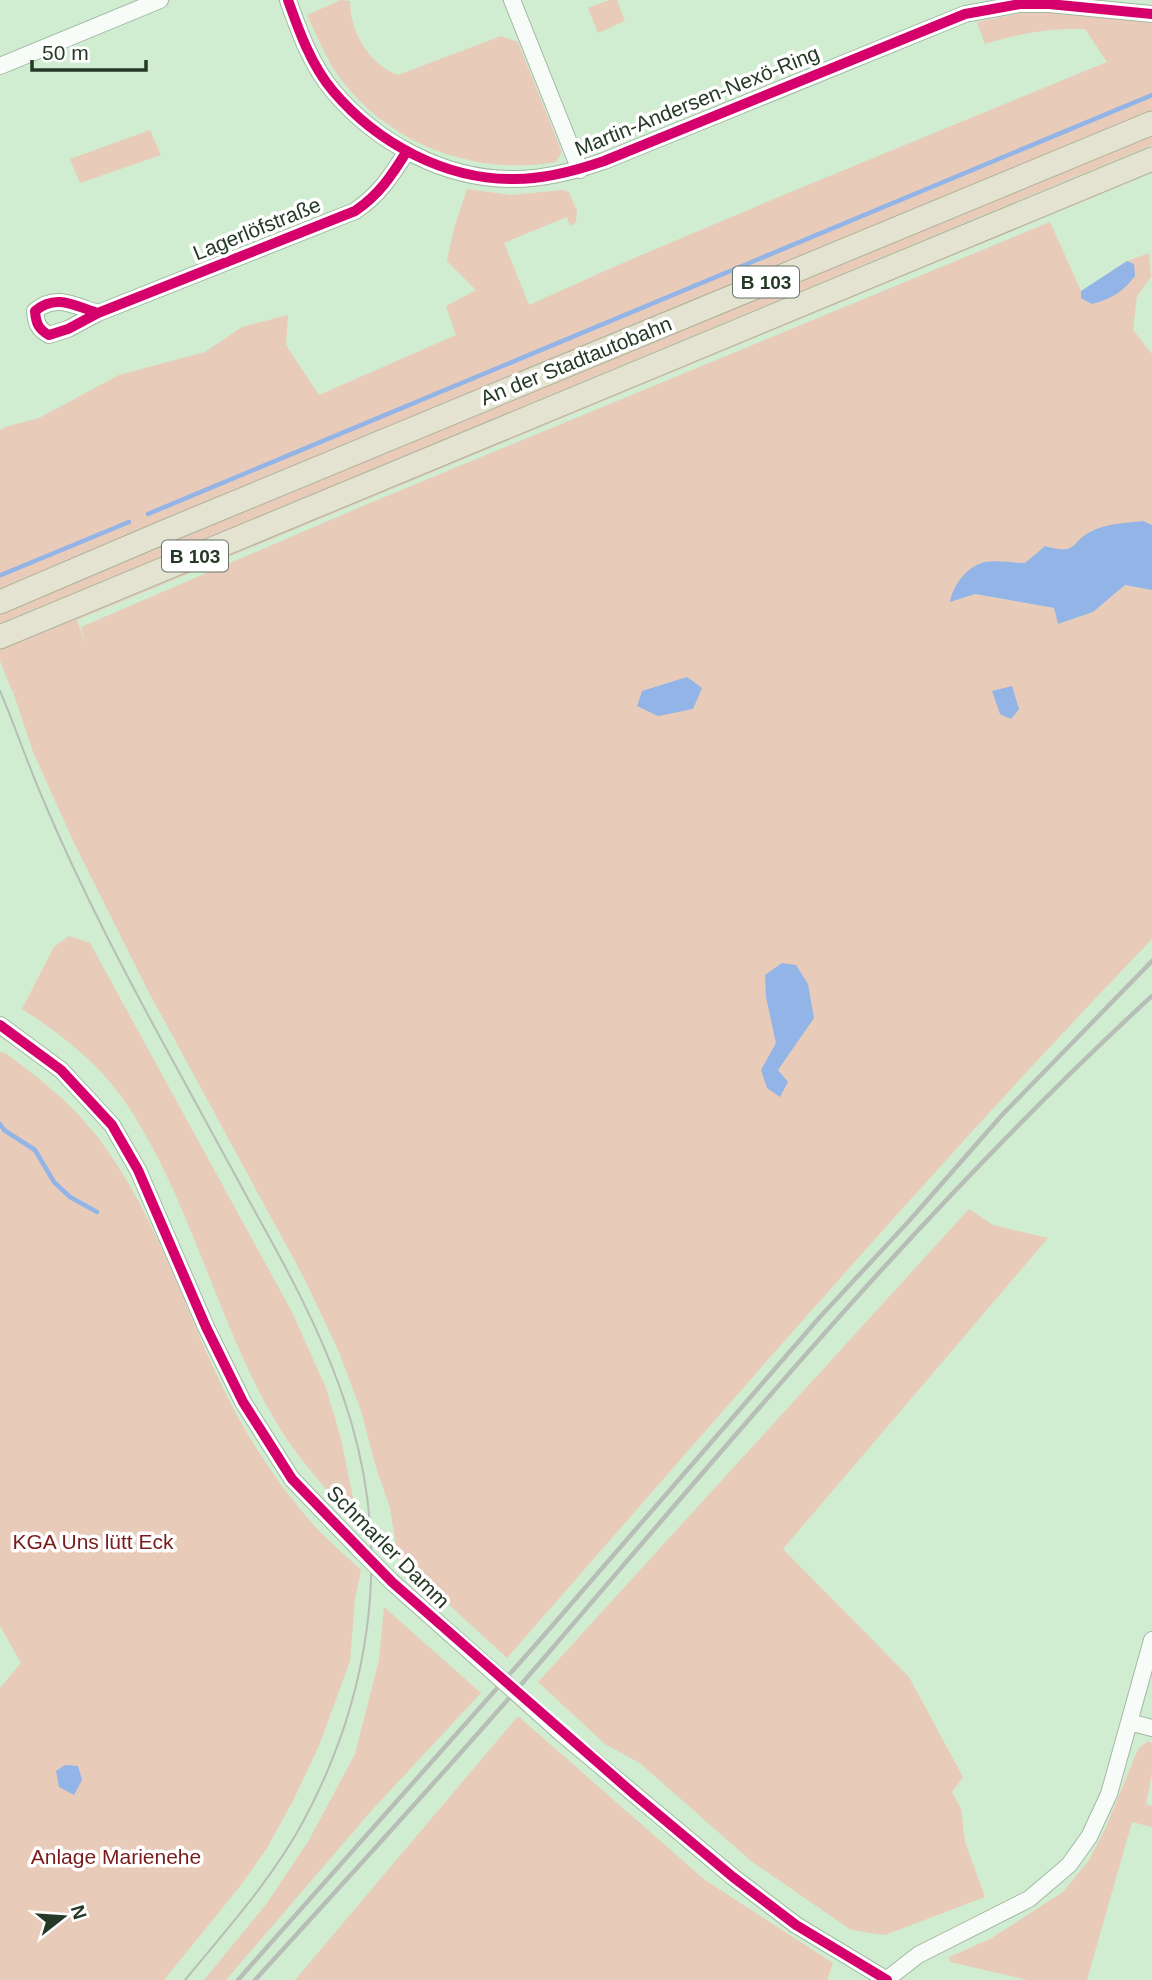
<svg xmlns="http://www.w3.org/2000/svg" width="1152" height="1980" viewBox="0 0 1152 1980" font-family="Arial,sans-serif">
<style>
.green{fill:#e9cbba}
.water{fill:#92b4e7}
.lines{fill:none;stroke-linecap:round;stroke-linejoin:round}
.stream{stroke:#92b4e7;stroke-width:4.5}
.minor-casing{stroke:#a2b9a3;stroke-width:18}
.highway-casing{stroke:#abb398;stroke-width:25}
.minor{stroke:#f8fcf8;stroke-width:16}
.highway{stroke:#e4e3d1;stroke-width:23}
.tram{stroke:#b6beb7;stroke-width:2}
.rail{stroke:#b6beb7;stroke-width:4.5}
.minor-bridge-casing{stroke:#a2b9a3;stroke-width:18;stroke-linecap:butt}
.minor-bridge{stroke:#f8fcf8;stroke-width:16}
.cycleway-casing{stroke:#fff;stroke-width:15}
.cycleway{stroke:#d6006c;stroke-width:10}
.labels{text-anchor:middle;stroke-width:7;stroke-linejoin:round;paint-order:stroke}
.shield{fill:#fff;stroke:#667567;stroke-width:2}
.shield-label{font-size:19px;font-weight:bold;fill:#253a26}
.street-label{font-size:21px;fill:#253a26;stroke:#fff}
.park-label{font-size:21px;fill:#781b1b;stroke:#fff}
</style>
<rect width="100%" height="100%" fill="#d0edd1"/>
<path class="green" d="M341 0 350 1C350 32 369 64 398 75L501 36 518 42 562 152 556 162C470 177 381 141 333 68 323 51 315 32 307 15Z
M609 0H617L625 21 598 33 588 8Z
M1059 10 1152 23V112L0 590V430L5 427 39 418 119 375 205 352 242 327 288 315 286 345 319 395 456 335 446 306 476 290 447 261 454 228 467 189 511 195 563 190 569 192 577 211 576 222 570 226 567 217 504 243 529 305 618 265 788 193 1107 62 1085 29C1048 28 1021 33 985 44L977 22 1021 13Z
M150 130 161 155 80 183 70 159Z
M1152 135V145L0 624V611Z
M1152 168V173L77 620 85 643 81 627 365 505 1050 222 1081 291V298L1134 264 1127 261 1149 253 1151 277 1137 296 1133 330 1152 354V525L1143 521 1090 531 1070 549 1060 550 1045 546 1025 563 985 562 950 601 975 594 1054 608 1058 624 1093 612 1125 585 1152 590V939C929 1171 719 1416 507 1658L398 1558 390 1508 375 1464 361 1411 339 1352 304 1278 146 987 75 845 33 752 13 692 16 690 12 691 0 661V647Z
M69 936 90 943 292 1312 326 1388 341 1439 359 1527C332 1495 301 1463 279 1427 216 1324 191 1195 121 1096 95 1060 58 1032 22 1009L54 947Z
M0 1052 5 1053C37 1076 67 1100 92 1130 155 1208 182 1306 226 1394 248 1439 278 1484 311 1522 326 1539 344 1554 361 1570L355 1599 350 1661 320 1743 293 1801 267 1848 241 1885 164 1980H0V1688L21 1663 0 1626Z
M969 1209 993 1225 1048 1238 783 1549 909 1677 963 1777 952 1792 961 1809 965 1842 985 1897 885 1935 851 1930 751 1861 641 1764 605 1744 538 1682Z
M384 1607 481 1693 372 1810 226 1980H204L267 1903 309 1840 355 1754 379 1660Z
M518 1716 705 1880 833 1963 827 1980H295Z
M1148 1741 1152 1743V1774L1146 1804 1152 1806V1827L1132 1822 1087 1980H1028L950 1962 949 1957 990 1939 1063 1892 1089 1860 1106 1827 1138 1749Z"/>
<path class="water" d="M1127 261 1134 264 1135 276C1123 292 1111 299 1092 304L1081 298V291Z
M1143 521 1152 525V590L1125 585 1093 612 1058 624 1054 608 975 594 950 602C953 585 967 566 985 562 997 560 1013 563 1025 563L1045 546C1080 556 1069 541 1094 530 1110 523 1126 523 1143 521Z
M687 677 702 688 693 709 658 716 637 706 642 691Z
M1012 686 1019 709 1011 719 1000 714 992 691Z
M782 963 796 965 808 984 814 1018 778 1070 788 1082 780 1097 767 1088 761 1070 776 1043 766 997 765 975Z
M65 1765 78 1766 82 1780 74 1795 59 1787 56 1771Z"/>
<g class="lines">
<path class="stream" d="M148 514 1152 95
M1 575 129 522
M0 1124 4 1130 35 1150 54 1182 70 1197 97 1212"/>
<defs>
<path id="minor" d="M288 0C299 31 311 65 333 91 377 143 445 180 515 179 546 179 575 171 604 161L965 14 1020 4H1049L1152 14
M512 0 580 170
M0 66 160 0
M98 313C75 306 56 293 35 311 36 323 38 329 49 335L68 329 98 313 355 211C379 195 392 175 407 151
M0 1025 61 1070 112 1125 138 1170 206 1327 243 1402 292 1479 360 1550
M392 1582 473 1654
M1129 1722 1152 1728
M560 1732 733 1877 796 1925 887 1980
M886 1980 918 1955 1029 1899 1069 1865 1089 1837 1109 1794 1152 1640"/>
<path id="highway" d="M0 602 164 532 1152 123
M0 637 1152 159"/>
</defs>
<use href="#minor" class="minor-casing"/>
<use href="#highway" class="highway-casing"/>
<use href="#minor" class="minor"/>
<use href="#highway" class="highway"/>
<path class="tram" d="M0 691C15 726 27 762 42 797 82 892 130 983 179 1072 206 1121 232 1169 258 1217 295 1283 331 1352 352 1425 391 1560 369 1698 304 1820 273 1878 227 1929 185 1980"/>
<path class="rail" d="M238 1980 539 1641 819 1318 909 1221 1002 1115 1152 961
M255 1980C354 1871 454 1763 550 1651 743 1426 933 1197 1152 996"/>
<defs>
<path id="minor-bridge" d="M360 1550 392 1582
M473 1654 560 1732"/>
</defs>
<use href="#minor-bridge" class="minor-bridge-casing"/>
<use href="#minor-bridge" class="minor-bridge"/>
<defs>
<path id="cycleway" d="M288 0C299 31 311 65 333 91 377 143 445 180 515 179 546 179 575 171 604 161L965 14 1020 4H1049L1152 14
M98 313C75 306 56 293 35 311 36 323 38 329 49 335L68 329 98 313 355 211C379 195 392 175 407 151
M0 1025 61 1070 112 1125 138 1170 206 1327 243 1402 292 1479 392 1582 635 1795 733 1877 796 1925 887 1980"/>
</defs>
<use href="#cycleway" class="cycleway-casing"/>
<use href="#cycleway" class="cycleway"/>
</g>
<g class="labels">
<g class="shield">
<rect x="733" y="266.5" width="66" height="31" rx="5"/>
<rect x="162" y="540.5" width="66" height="31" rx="5"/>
</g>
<g class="shield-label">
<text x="766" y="289">B 103</text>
<text x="195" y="563">B 103</text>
</g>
<g class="street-label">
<text transform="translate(697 101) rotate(-22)" y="7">Martin-Andersen-Nexö-Ring</text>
<text transform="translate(257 229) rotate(-22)" y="7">Lagerlöfstraße</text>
<text transform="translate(576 361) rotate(-22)" y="7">An der Stadtautobahn</text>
<text transform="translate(388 1547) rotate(45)" y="7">Schmarler Damm</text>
</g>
<g class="park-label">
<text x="93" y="1549">KGA Uns lütt Eck</text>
<text x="116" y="1864">Anlage Marienehe</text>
</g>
</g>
<g transform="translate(63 1917) rotate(73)" stroke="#ffffff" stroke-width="5" paint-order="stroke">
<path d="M0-5L12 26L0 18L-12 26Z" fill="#253a26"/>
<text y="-10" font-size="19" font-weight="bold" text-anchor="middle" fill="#253a26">N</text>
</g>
<path d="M32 60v10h114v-10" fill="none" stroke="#253a26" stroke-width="3.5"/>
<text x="42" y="60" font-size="21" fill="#253a26" stroke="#ffffff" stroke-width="5" paint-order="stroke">50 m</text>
</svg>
